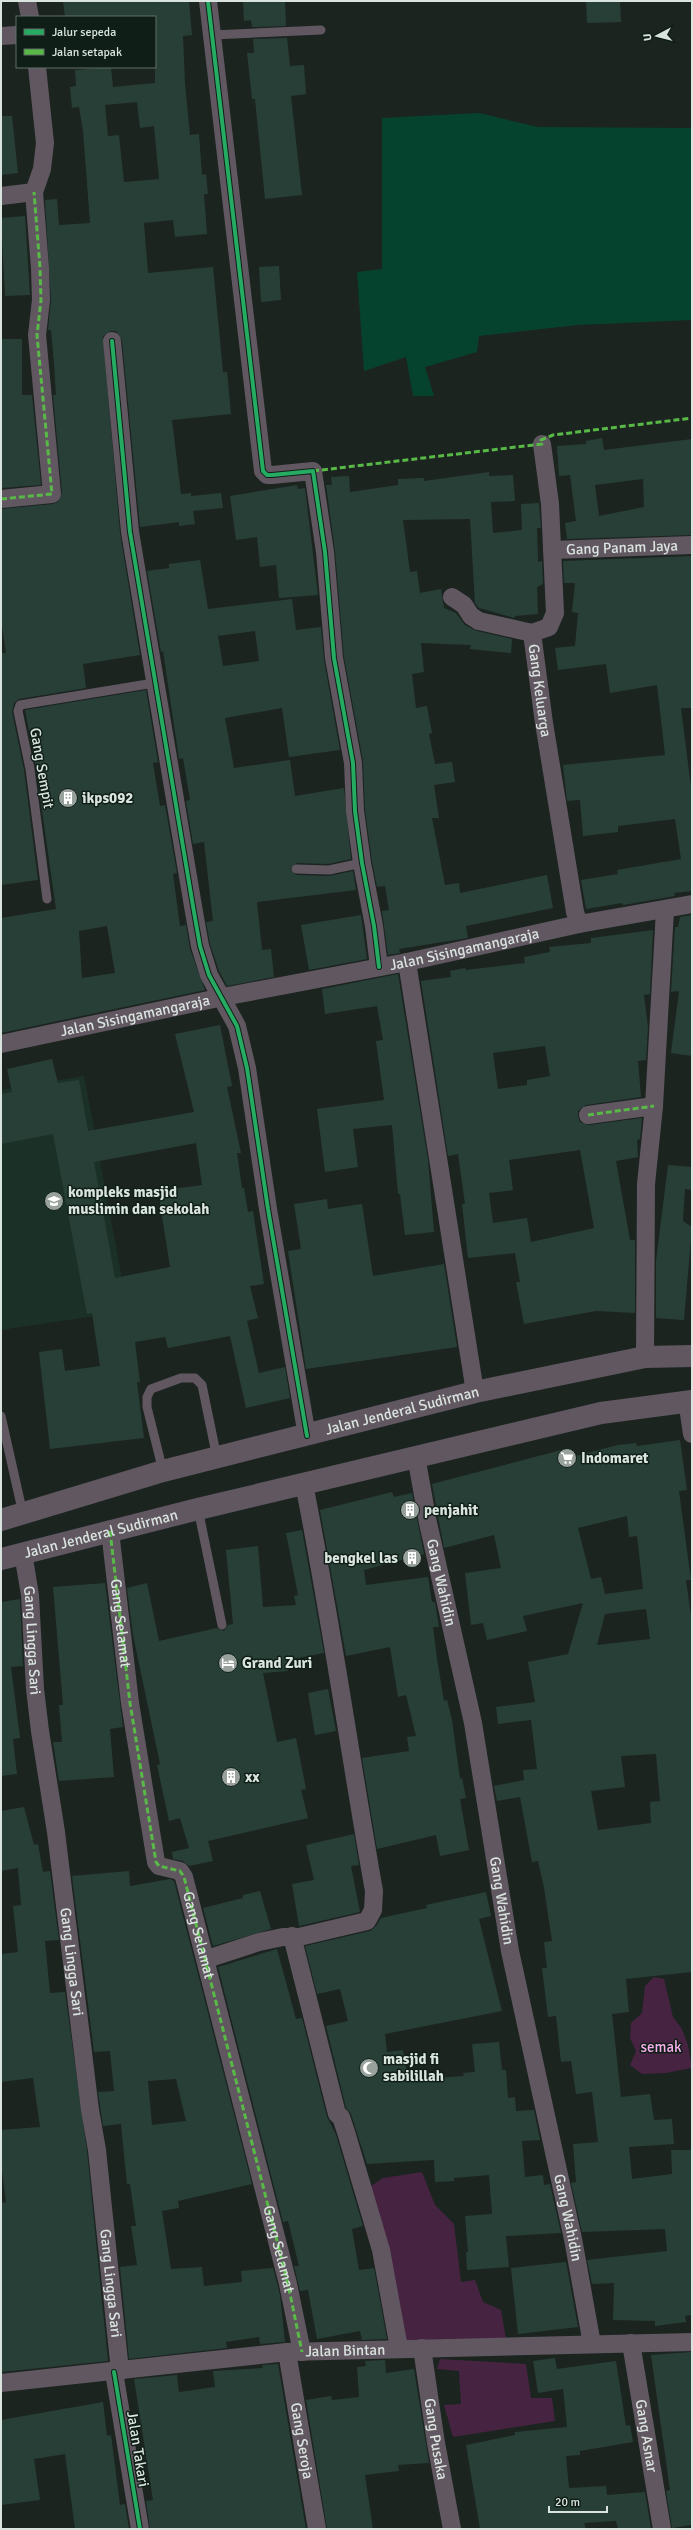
<svg xmlns="http://www.w3.org/2000/svg" width="693" height="2530" viewBox="0 0 693 2530" font-family="Signika,sans-serif">
<style>
.built{fill:#1b3127}
.green{fill:#452341}
.water{fill:#06432f}
.building{fill:#283f37;fill-rule:evenodd}
.lines{fill:none;stroke-linecap:round;stroke-linejoin:round}
.service{stroke:#615761;stroke-width:9}
.minor{stroke:#615761;stroke-width:18}
.primary{stroke:#605760;stroke-width:22}
.quiet{stroke:#58b947;stroke-width:3;stroke-dasharray:6 3;stroke-linecap:butt}
.cycleway-casing{stroke:#0f1f17;stroke-width:6}
.cycleway{stroke:#26ab63;stroke-width:4}
.labels{text-anchor:middle;stroke-width:3;stroke-linejoin:round;paint-order:stroke}
.street-label{font-size:15px;fill:#dae4df;stroke:#0f1f17}
.poi-label{font-size:15px;font-weight:bold;fill:#dae4df;stroke:#0f1f17;text-anchor:start}
.park-label{font-size:15px;fill:#faaeee;stroke:#0f1f17}
</style>
<rect width="100%" height="100%" fill="#1c2420"/>
<path class="built" d="M84 1076 128 1311 1 1330V1090Z"/>
<path class="green" d="M654 1977 664 1979 673 2017 682 2029 688 2045 692 2068 666 2073 642 2074 630 2065 636 2051 630 2038 631 2023 642 2013 645 1986Z
M422 2172 435 2205 454 2224 461 2282 475 2280 483 2302 501 2310 506 2339 404 2344 371 2186 383 2178Z
M440 2359 526 2364 531 2398H552L555 2421 453 2437 444 2405 461 2404 459 2371 437 2369Z"/>
<path class="water" d="M479 113 538 127 692 128V320L578 325 479 336 477 352 425 367 434 396H413L406 357 364 371 357 272 382 269V118Z"/>
<path class="building" d="M63 1H189L192 35 183 36 185 84 190 135 199 134 202 175 206 174 208 194H204L207 234 175 237 173 220 144 223 148 273 213 267 223 372H227L231 414 172 420 181 494 191 493V496L221 493 223 508 193 511 195 524 179 526V522L140 527 122 340 116 331H111L103 336 120 533 140 655 83 664 86 688 19 699 14 703 12 712 24 770 38 880 1 885V653H6L1 620V509L53 504 58 502 62 493 53 395H56L54 364 51 330H48L51 300 45 200 57 199 59 225 90 223 83 131 79 107 72 108 70 87 76 86 75 70 111 67 113 87 155 83V17H65ZM137 102 140 128 154 126 159 179 124 182 119 135 108 136 105 105Z
M243 1H285L286 26 252 27 251 20 244 21Z
M586 1H620L621 22 587 23Z
M287 38 290 66 304 65 306 94 291 96 302 195 265 199 255 99H252L247 53H254L253 39Z
M1 116H12L18 173 1 175Z
M25 216 30 295 5 296 1 218Z
M279 266 281 300 261 302 259 267Z
M1 339H22V395H32L41 485 1 488Z
M602 438 604 450 692 439V535L567 539 565 523 576 521 570 475 559 476 557 446 586 444V441ZM643 479 644 507 599 516 595 485Z
M489 472V476L513 475 515 501 491 502 493 533 522 530 521 504 539 503 541 528H537L538 562 542 561 543 584 537 587 538 614 515 616 514 618 479 608 475 603 470 519 403 520 410 572 417 571 420 593 441 589 444 608 456 613 465 625 477 631 512 639 511 653 470 649 471 645 421 643 424 672 412 674 416 708 427 706 432 733 429 734 435 764 452 762 455 782 434 785 439 818H432L445 885 459 883 460 893 547 875 553 908 466 926 468 938 399 949 400 953 388 955 382 911 389 910 385 886 377 887 372 861 365 810 363 761 344 657 335 551 326 485H332L331 477 349 476 350 492 398 485V479L424 478V481Z
M297 485 298 489 305 488 318 595 279 598 276 565 260 567 257 537 236 540 230 496Z
M692 556V708H681L692 795V891L674 893 675 896 623 905 622 903 586 909 581 880 618 874 617 870 681 859 675 819 618 826V832L583 836 580 800 567 801 563 765 665 755 657 685 610 693 606 664 558 670 555 648 575 646 578 613 572 612 575 583H564L563 561Z
M200 560 208 609 292 599 296 630 321 627 324 660 340 750 289 757 282 708 225 718 234 768 290 760 295 796 344 788 351 859 328 864 296 863 290 869 296 875 329 876 353 871 356 890 257 902 262 950 271 949 274 977 227 986 219 971 210 944 206 922 213 921 204 842 193 844 186 801 190 800 183 758 179 759 163 651 161 652 147 571 169 568V564ZM255 631 259 661 223 666 218 636Z
M146 690 158 762 153 763 160 806 165 805 177 873 173 874 180 926 186 925 190 949 205 990 1 1033V918L56 909 36 768 25 710ZM107 926 115 973 82 978 79 931Z
M361 915 367 959 309 970 301 925Z
M692 915V1056L671 1053 679 991 671 992 675 927H678L680 917Z
M653 930 650 994 644 995 648 1027 646 1060 638 1061 641 1097 586 1105 578 1111V1116L580 1122 589 1125 642 1118 640 1139 637 1140 638 1157 616 1161 630 1240H635V1313L596 1311 524 1324 516 1282H520L515 1253 468 1258 462 1204H465L458 1154 448 1156 421 981 451 977 450 971 465 968 466 970 525 963 524 957 550 952 549 947 591 943V938ZM545 1046 550 1076 527 1080V1085L498 1089 493 1053ZM580 1150 594 1228 531 1242 527 1218 493 1223 489 1193 513 1190 509 1160Z
M398 974 428 1160 434 1232 405 1235 400 1194H398L392 1125 353 1129 358 1167 325 1172 317 1109 384 1100 376 1041 383 1040 377 1006 325 1014 322 989Z
M220 1025 232 1086 227 1087 241 1153H237L242 1188H244L248 1212 253 1211 264 1284 250 1286 258 1318 247 1321 259 1373 285 1367 290 1398 246 1408 230 1336 168 1348 165 1337 135 1342 140 1382H137L144 1438 50 1449 39 1352 62 1349 65 1371 100 1366 92 1313 87 1314 53 1134 1 1144V1094L12 1092 7 1069 52 1059 58 1083 79 1080 88 1131 194 1112 175 1034ZM196 1143 202 1185 158 1191 170 1267 115 1278 94 1162Z
M668 1165 692 1167V1190L685 1189 683 1221 692 1227 684 1320 656 1318V1261Z
M327 1199 328 1209 362 1204 373 1276 444 1264 457 1347 306 1369 288 1251 301 1249 294 1204Z
M680 1440 687 1490 679 1491 691 1580H686L692 1623V1972L626 1979 629 2012 612 2014 621 2097 650 2094 654 2120 672 2119 674 2144 629 2147 632 2179 672 2174 671 2150H692V2315L685 2316 686 2322 655 2326V2321L613 2320 614 2283 592 2284 587 2260 667 2251 665 2229 582 2232 571 2183 576 2182 573 2144 598 2142 592 2092 576 2094 571 2061 561 2062 556 2016 548 2017 542 1968H547L544 1942 552 1941 544 1888 538 1861 532 1862 520 1797 497 1801 494 1786 524 1780 523 1770 537 1769 531 1720 498 1724 496 1707 535 1702 528 1662 568 1654 583 1603 523 1616 527 1631 487 1640 483 1623 471 1625 465 1573 501 1568 494 1535 444 1548 432 1484 569 1448 571 1457 618 1445 636 1443 637 1446ZM627 1516 629 1537 637 1536 643 1589 605 1594 601 1577 591 1579 578 1528ZM646 1609 650 1639 597 1645 605 1614ZM656 1754 660 1801 650 1802 651 1823 598 1830 591 1791 625 1787 621 1756Z
M392 1492 394 1497 412 1493 424 1554 364 1570 366 1585 428 1577 432 1602H435L439 1627H433L437 1659 444 1701 447 1700 452 1720 460 1779 462 1778 466 1798 460 1799 469 1850 440 1856 436 1835 377 1849 362 1758 409 1751 407 1737 416 1736 406 1695 398 1697 390 1647 346 1656 320 1510Z
M302 1530 324 1653 287 1660 288 1671 263 1673 277 1742 296 1738 306 1789 301 1790 308 1818 208 1841 213 1861 189 1866 183 1861 173 1859 172 1852 189 1848 180 1818 169 1821 157 1765 160 1764 133 1635 127 1588 147 1583 159 1641 217 1628 224 1631 228 1625 233 1624 226 1550 258 1546 263 1607 296 1605 294 1596 298 1595 286 1533Z
M105 1583 123 1727 110 1729 114 1777 59 1781 53 1742H62L59 1705H63L53 1587Z
M20 1599 23 1666 11 1667 20 1738 13 1739 17 1774 1 1776V1602Z
M328 1689 336 1731 315 1735 308 1693Z
M24 1807 34 1845 38 1844 43 1872 50 1871 59 1940 45 1941 50 1993 65 1992 87 2151 108 2361 1 2372V2203L6 2202 1 2163V2130L40 2127 33 2078 1 2082V1954L18 1952 13 1906 21 1905 18 1868 1 1871V1811Z
M354 1834 359 1865 351 1866 360 1912 299 1926 292 1884 314 1880 306 1845Z
M129 1871 130 1886 170 1879 174 1881 252 2184 178 2201 179 2208 162 2211 171 2269 202 2267 204 2286 242 2282 241 2271 273 2268 280 2295 285 2342 260 2344 259 2337 226 2342 227 2348 129 2359 120 2267 137 2265 131 2226H136L130 2184H127L121 2124 103 2126 98 2092 114 2091 110 2051 94 2052 72 1876ZM176 2079 186 2121 152 2125 148 2081Z
M260 1891 271 1929 213 1946 203 1908 243 1898V1895Z
M486 1892 491 1916 479 1919 502 2011 385 2034 387 2052 403 2050 408 2080 464 2076 463 2073 475 2072 472 2044 499 2042 502 2070H506L508 2098 515 2097 516 2111 534 2110 540 2140 522 2141 525 2177 543 2175 544 2185 550 2184 561 2233 506 2236 509 2267 467 2270 466 2252H468L465 2216 492 2214 489 2175 454 2178V2181L435 2182 434 2160 367 2164 351 2114 346 2108 326 2026 348 2021 340 1989 317 1994 305 1946 370 1931 376 1926 381 1918 427 1908 426 1905Z
M277 1949 296 2019 302 2018 327 2117 336 2135 363 2226 352 2229 359 2270 374 2268 387 2339 362 2340 360 2331 317 2339 308 2290 300 2291 294 2266H299L288 2221 283 2222 218 1967Z
M566 2262 578 2327 518 2334 511 2268Z
M692 2352V2525L672 2528 666 2491 670 2490 651 2355Z
M555 2358 557 2369 616 2361 626 2426 630 2425 633 2442 580 2451V2455L566 2456 569 2488 606 2486 607 2495 645 2492 651 2529H618L616 2521 584 2523 586 2529H480L466 2445 515 2435V2432L567 2427 563 2389 538 2393 533 2361Z
M385 2360 386 2373 414 2369 429 2463 398 2465 399 2471 365 2475 373 2529H327L306 2400 331 2396 332 2400 359 2397 357 2367 366 2366 365 2361Z
M278 2364 306 2529H150L146 2501 153 2500 134 2379 177 2375 179 2392 215 2387 213 2371 263 2368 262 2365Z
M103 2402 107 2436 111 2435 120 2505 125 2504 129 2529H75L65 2454 34 2459 40 2500 1 2505V2420Z"/>
<g class="lines">
<path class="service" d="M213 35 321 30
M296 869 329 870 362 863
M47 899 30 769 18 711 20 705 154 683
M1 1416 23 1514
M163 1471 147 1407V1397L151 1389 181 1378H195L202 1385 217 1458
M198 1509 222 1625"/>
<g class="minor">
<path d="M27 1 30 17"/>
<path d="M208 1 263 471 267 475H272L313 471 325 552 334 658 353 763 355 811 362 863 374 926 379 967"/>
<path d="M1 36 17 35"/>
<path d="M1 196 34 192"/>
<path d="M112 341 130 532 194 912 200 946 209 975 237 1026 247 1068 268 1209 307 1436"/>
<path id="s1" d="M542 444 550 504 555 613 549 627 532 633 544 723 575 912 579 924"/>
<path d="M1 499 52 494 37 335 41 300 40 268 34 192 42 169 45 143 37 67"/>
<path id="s2" d="M552 550 692 545"/>
<path d="M452 597 464 605 471 616 479 621 532 633"/>
<path d="M407 962 475 1392"/>
<path id="s3" d="M1 1044 223 997 407 962 579 924 692 904"/>
<path d="M588 1115 654 1106"/>
<path d="M645 1357 646 1184 654 1106 665 910"/>
<path d="M687 1400 692 1434"/>
<path id="s4" d="M416 1456 428 1523 473 1723 510 1951 573 2239 592 2344"/>
<path d="M110 1531 130 1703 156 1862 159 1866 180 1871 184 1877 288 2284 302 2352"/>
<path id="s5" d="M23 1553 30 1595 35 1689 40 1731 56 1832 90 2110 97 2150 120 2371"/>
<path d="M292 1936 337 2114 341 2117 346 2132 381 2250 399 2348"/>
<path d="M207 1959 259 1942 283 1937H299L367 1921 373 1910 374 1891C350 1756 331 1619 304 1484"/>
<path id="s6" d="M631 2343 662 2529"/>
<path id="s7" d="M422 2348 436 2443 452 2529"/>
<path id="s8" d="M287 2352 317 2529"/>
<path d="M114 2372 140 2529"/>
<path id="s9" d="M1 2383 287 2352 692 2342"/>
</g>
<g class="primary">
<path id="s10" d="M1 1520 163 1471 475 1392 645 1357 692 1356"/>
<path id="s11" d="M1 1559 198 1509 601 1413 692 1401"/>
</g>
<g class="quiet">
<path d="M313 471 542 444 541 440 553 435 692 418"/>
<path d="M1 499 52 494 37 335 41 300 40 268 34 192"/>
<path d="M588 1115 654 1106"/>
<path id="s12" d="M110 1531 130 1703 156 1862 159 1866 180 1871 184 1877 288 2284 302 2352"/>
</g>
<defs>
<path id="cycleway" d="M208 1 263 471 267 475H272L313 471 325 552 334 658 353 763 355 811 362 863 374 926 379 967
M112 341 130 532 194 912 200 946 209 975 237 1026 247 1068 268 1209 307 1436
M114 2372 140 2529"/>
</defs>
<use href="#cycleway" class="cycleway-casing"/>
<use href="#cycleway" class="cycleway"/>
</g>
<defs>
<symbol id="building-disc" viewBox="-11 -11 22 22"><circle r="9.5" fill="#98a19c" stroke="#0f1f17"/><path d="M-4-6H4V6H1V3H-1V6H-4ZM-2.5-4.3h1.7v1.8h-1.7ZM.8-4.3h1.7v1.8H.8ZM-2.5-1h1.7V.8h-1.7ZM.8-1h1.7V.8H.8Z" fill="#fff"/></symbol>
<symbol id="school-disc" viewBox="-11 -11 22 22"><circle r="9.5" fill="#98a19c" stroke="#0f1f17"/><path d="M0-5L7-2L0 1L-7-2ZM-4 1L0 2.5L4 1V4Q0 6-4 4Z" fill="#fff"/></symbol>
<symbol id="supermarket-disc" viewBox="-11 -11 22 22"><circle r="9.5" fill="#98a19c" stroke="#0f1f17"/><path d="M-6-5.5h2.5l.6 2H6L4.5 2H-2.5L-4.4-4H-6ZM-1.5 3.2a1.3 1.3 0 1 0 .1 0ZM3 3.2a1.3 1.3 0 1 0 .1 0Z" fill="#fff"/></symbol>
<symbol id="hotel-disc" viewBox="-11 -11 22 22"><circle r="9.5" fill="#98a19c" stroke="#0f1f17"/><path d="M-6-4.5h1.5V1H6V5H4.5V3h-9V5H-6ZM-4 0a1.8 1.8 0 1 1 3.6 0ZM.5 0V-2.5h3Q6-2.5 6 0Z" fill="#fff"/></symbol>
<symbol id="mosque-disc" viewBox="-11 -11 22 22"><circle r="9.5" fill="#98a19c" stroke="#0f1f17"/><path d="M3.5-4.9A6 6 0 1 0 3.5 4.9A5 5 0 1 1 3.5-4.9Z" fill="#fff"/></symbol>
</defs>
<g fill-rule="evenodd">
<use href="#building-disc" x="57" y="787" width="22" height="22"/>
<use href="#school-disc" x="43" y="1190" width="22" height="22"/>
<use href="#supermarket-disc" x="556" y="1447" width="22" height="22"/>
<use href="#building-disc" x="399" y="1499" width="22" height="22"/>
<use href="#building-disc" x="401" y="1547" width="22" height="22"/>
<use href="#hotel-disc" x="217" y="1652" width="22" height="22"/>
<use href="#building-disc" x="220" y="1766" width="22" height="22"/>
<use href="#mosque-disc" x="358" y="2057" width="22" height="22"/>
</g>
<g class="labels">
<g class="street-label">
<text dy="5" stroke="none"><textPath href="#s2" startOffset="70">Gang Panam Jaya</textPath></text>
<text dy="5" stroke="none"><textPath href="#s1" startOffset="261">Gang Keluarga</textPath></text>
<text transform="translate(42 768) rotate(80)" y="5">Gang Sempit</text>
<text dy="5" stroke="none"><textPath href="#s3" startOffset="473">Jalan Sisingamangaraja</textPath></text>
<text dy="5" stroke="none"><textPath href="#s3" startOffset="137">Jalan Sisingamangaraja</textPath></text>
<text dy="5" stroke="none"><textPath href="#s10" startOffset="416">Jalan Jenderal Sudirman</textPath></text>
<text dy="5" stroke="none"><textPath href="#s11" startOffset="103">Jalan Jenderal Sudirman</textPath></text>
<text dy="5" stroke="none"><textPath href="#s4" startOffset="129">Gang Wahidin</textPath></text>
<text dy="5" stroke="none"><textPath href="#s12" startOffset="93">Gang Selamat</textPath></text>
<text dy="5" stroke="none"><textPath href="#s5" startOffset="88">Gang Lingga Sari</textPath></text>
<text dy="5" stroke="none"><textPath href="#s4" startOffset="453">Gang Wahidin</textPath></text>
<text dy="5" stroke="none"><textPath href="#s12" startOffset="428">Gang Selamat</textPath></text>
<text dy="5" stroke="none"><textPath href="#s5" startOffset="412">Gang Lingga Sari</textPath></text>
<text dy="5" stroke="none"><textPath href="#s4" startOffset="777">Gang Wahidin</textPath></text>
<text dy="5" stroke="none"><textPath href="#s12" startOffset="752">Gang Selamat</textPath></text>
<text dy="5" stroke="none"><textPath href="#s5" startOffset="736">Gang Lingga Sari</textPath></text>
<text dy="5" stroke="none"><textPath href="#s9" startOffset="346">Jalan Bintan</textPath></text>
<text dy="5" stroke="none"><textPath href="#s6" startOffset="94">Gang Asnar</textPath></text>
<text dy="5" stroke="none"><textPath href="#s7" startOffset="92">Gang Pusaka</textPath></text>
<text dy="5" stroke="none"><textPath href="#s8" startOffset="90">Gang Seroja</textPath></text>
<text transform="translate(138 2449) rotate(81)" y="5">Jalan Takari</text>
</g>
<g class="poi-label">
<text x="82" y="803">ikps092</text>
<text x="68" y="1197">kompleks masjid<tspan x="68" dy="17">muslimin dan sekolah</tspan></text>
<text x="581" y="1463">Indomaret</text>
<text x="424" y="1515">penjahit</text>
<text x="398" y="1563" text-anchor="end">bengkel las</text>
<text x="242" y="1668">Grand Zuri</text>
<text x="245" y="1782">xx</text>
<text x="383" y="2064">masjid fi<tspan x="383" dy="17">sabilillah</tspan></text>
</g>
<g class="park-label">
<text x="661" y="2052">semak</text>
</g>
</g>
<rect width="693" height="2530" fill="none" stroke="#dae4df" stroke-width="4"/>
<rect x="16" y="16" width="140" height="52" fill="#0f1f17" stroke="#606e67"/>
<rect x="24" y="29" width="20" height="6" fill="#26ab63" stroke="#606e67"/>
<text x="52" y="36" font-size="12" fill="#dae4df">Jalur sepeda</text>
<rect x="24" y="49" width="20" height="6" fill="#58b947" stroke="#606e67"/>
<text x="52" y="56" font-size="12" fill="#dae4df">Jalan setapak</text>
<g transform="translate(657 36) rotate(263)" stroke="#0f1f17" stroke-width="3" paint-order="stroke">
<path d="M0-3L7 15L0 10L-7 15Z" fill="#dae4df"/>
<text y="-6" font-size="11" font-weight="bold" text-anchor="middle" fill="#dae4df">U</text>
</g>
<path d="M549 2506v6h58v-6" fill="none" stroke="#dae4df" stroke-width="2"/>
<text x="555" y="2506" font-size="12" fill="#dae4df" stroke="#0f1f17" stroke-width="3" paint-order="stroke">20 m</text>
</svg>
